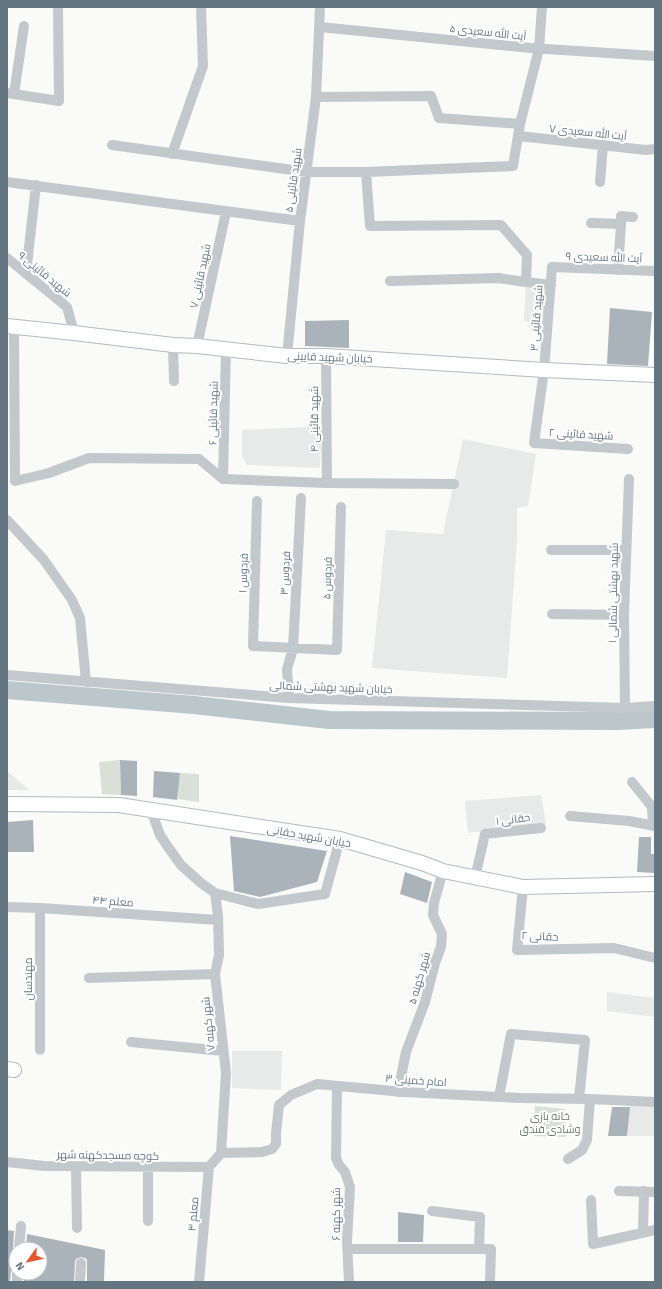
<svg xmlns="http://www.w3.org/2000/svg" width="662" height="1289" viewBox="0 0 662 1289" font-family="'Source Sans 3',Cairo,sans-serif">
<style>
.built{fill:#e8e9e9}
.green{fill:#dadfd7}
.lines{fill:none;stroke-linecap:round;stroke-linejoin:round}
.river{stroke:#bbc7cb;stroke-width:18}
.building{fill:#aab3b9}
.secondary-casing{stroke:#b3babf;stroke-width:16}
.street{stroke:#c3c8cc;stroke-width:10}
.secondary{stroke:#fff;stroke-width:14}
.labels{text-anchor:middle;stroke-width:4;stroke-linejoin:round;paint-order:stroke}
.street-label{font-size:11px;fill:#657683;stroke:#fff}
.park-label{font-size:11px;fill:#687a64;stroke:#fff}
</style>
<rect width="100%" height="100%" fill="#fafaf8"/>
<path class="built" d="M526 282 547 288 545 326 524 321Z
M322 426 320 468 247 465 242 456V430Z
M463 439 536 454 528 506 517 508V540L507 678 372 668 386 530 443 534Z
M7 771 29 790H7Z
M541 795 546 824 468 833 465 801Z
M607 992 655 998V1017L607 1011Z
M232 1051H282L281 1090 232 1088Z
M630 1104 655 1106V1136H627Z"/>
<path class="green" d="M120 760 121 795 102 794 99 762Z
M180 773 199 774V802L177 799Z
M535 1106 565 1109 566 1137 534 1136Z"/>
<g class="lines">
<path class="river" d="M7 690 194 705 329 720 617 721 655 719"/>
</g>
<path class="building" d="M610 308 652 312 648 366 607 364Z
M349 320V348L305 346V321Z
M120 760 137 761V796L121 795Z
M154 771 180 773 177 800 153 797Z
M33 820 34 852H7V822Z
M230 836 327 851 317 882 260 897 234 891Z
M639 837H651V854H655V873L637 872Z
M405 872 432 882 427 903 400 894Z
M612 1107H630L627 1136H608Z
M398 1212 424 1215 423 1242H398Z
M7 1230 14 1231 13 1249 16 1255V1267L11 1270 10 1282H7Z
M27 1234 105 1250 104 1282H87V1260L85 1258 81 1257 76 1259 75 1262 74 1282H24V1273H40V1249H26Z"/>
<g class="lines">
<defs>
<path id="secondary" d="M7 326 74 333 173 345 197 346 287 356H326L544 370 655 375
M7 804 119 805 340 839 422 863 443 871 523 887 655 884
M7 1069 14 1070"/>
</defs>
<use href="#secondary" class="secondary-casing"/>
<path class="street" d="M320 27 531 48 655 56
M7 93 59 101 58 7
M14 94 24 26
M316 97 431 96 439 118 520 124
M519 136 646 150 655 149
M112 145 307 172H366L513 166 520 124 539 49 542 7
M172 154 203 66 201 7
M366 172 370 226 501 225 527 255 526 282 551 285
M7 182 300 221
M600 182 603 145
M591 223 621 224 618 270
M621 224V216L633 217
M7 258 67 307 74 333
M26 274 36 185
M390 281 498 278 526 282
M14 327 15 481 49 473 89 458 199 459 223 479 327 483 454 484
M173 345 174 381
M197 346 226 212
M287 356 300 221 316 97 320 7
M326 356 327 483
M628 449 534 443 544 370 552 267 655 271
M223 479 226 349
M257 501 253 646 337 650 341 507
M7 520 44 560 72 600 80 618 86 682
M551 550H626
M552 614 624 615
M7 675 289 698 625 708 655 706
M289 698 287 669 293 649 301 498
M625 708 624 615 629 479
M632 782 652 807 653 826
M151 810 160 835 168 847 181 865 201 883 215 893 258 904 325 894 340 839
M570 816 629 821 655 826
M475 878 485 834 541 828
M523 887 517 950 614 948 655 958
M215 893 218 916 219 955 215 974 226 1073 221 1153
M7 907 40 908 218 920
M89 978 215 974
M131 1042 223 1051
M40 1050V908
M337 1086 336 1158 339 1165 345 1172 350 1187 347 1241 349 1282
M398 1092 406 1052 425 1002 435 963 441 947 442 934 433 915 434 903 443 871
M499 1097 511 1034 585 1040 579 1099
M221 1153 262 1152 272 1149 276 1144V1133L279 1105 291 1095 317 1084 404 1092 520 1098 590 1099 655 1102
M568 1159 582 1150 587 1140 590 1099
M7 1162 44 1166 209 1167
M76 1167 77 1228
M619 1191 655 1192
M591 1200 593 1244 655 1230
M432 1211 480 1217 479 1249
M148 1221V1168
M643 1232 644 1191
M19 1249 21 1226
M349 1249H491L490 1282
M17 1282V1273
M80 1282 81 1263
M199 1282 209 1167 221 1153"/>
<use href="#secondary" class="secondary"/>
</g>
<g class="labels">
<g class="street-label">
<text transform="translate(488 32) rotate(6)" y="4">آیت الله سعیدی ۵</text>
<text transform="translate(588 132) rotate(6)" y="4">آیت الله سعیدی ۷</text>
<text transform="translate(293 180) rotate(-82)" y="4">شهید قائینی ۵</text>
<text transform="translate(604 257) rotate(2)" y="4">آیت الله سعیدی ۹</text>
<text transform="translate(45 274) rotate(39)" y="4">شهید قائینی ۹</text>
<text transform="translate(200 276) rotate(-78)" y="4">شهید قائینی ۷</text>
<text transform="translate(536 318) rotate(-86)" y="4">شهید قائینی ۳</text>
<text transform="translate(330 357) rotate(2)" y="4">خیابان شهید قایینی</text>
<text transform="translate(213 413) rotate(-89)" y="4">شهید قائینی ۶</text>
<text transform="translate(314 419) rotate(-90)" y="4">شهید قائینی ۴</text>
<text transform="translate(581 434) rotate(3)" y="4">شهید قائینی ۲</text>
<text transform="translate(243 573) rotate(-88)" y="4">فردوس ۱</text>
<text transform="translate(285 573) rotate(-87)" y="4">فردوس ۳</text>
<text transform="translate(327 578) rotate(-88)" y="4">فردوس ۵</text>
<text transform="translate(613 593) rotate(-89)" y="4">شهید بهشتی شمالی ۱</text>
<text transform="translate(331 687) rotate(2)" y="4">خیابان شهید بهشتی شمالی</text>
<text transform="translate(513 819) rotate(-7)" y="4">حقانی ۱</text>
<text transform="translate(309 836) rotate(10)" y="4">خیابان شهید حقانی</text>
<text transform="translate(113 901) rotate(4)" y="4">معلم ۴۴</text>
<text transform="translate(540 936) rotate(2)" y="4">حقانی ۲</text>
<text transform="translate(419 978) rotate(-74)" y="4">شهر کهنه ۵</text>
<text transform="translate(28 979) rotate(-90)" y="4">مهندسان</text>
<text transform="translate(208 1024) rotate(-96)" y="4">شهر کهنه ۷</text>
<text transform="translate(416 1080) rotate(4)" y="4">امام خمینی ۳</text>
<text transform="translate(108 1155) rotate(1)" y="4">کوچه مسجدکهنه شهر</text>
<text transform="translate(193 1214) rotate(-85)" y="4">معلم ۳</text>
<text transform="translate(336 1214) rotate(-90)" y="4">شهر کهنه ۶</text>
</g>
<g class="park-label">
<text x="550" y="1120">خانه بازی<tspan x="550" dy="13">وشادی فندق</tspan></text>
</g>
</g>
<rect width="662" height="1289" fill="none" stroke="#657683" stroke-width="16"/>
<g transform="translate(28 1261) rotate(237)"><circle r="19" fill="#ffffff" stroke="#c1c8cd"/>
<path d="M0-3L7 15L0 10L-7 15Z" fill="#e4572e"/>
<text y="-6" font-size="11" font-weight="bold" text-anchor="middle" fill="#657683">N</text>
</g>
</svg>
